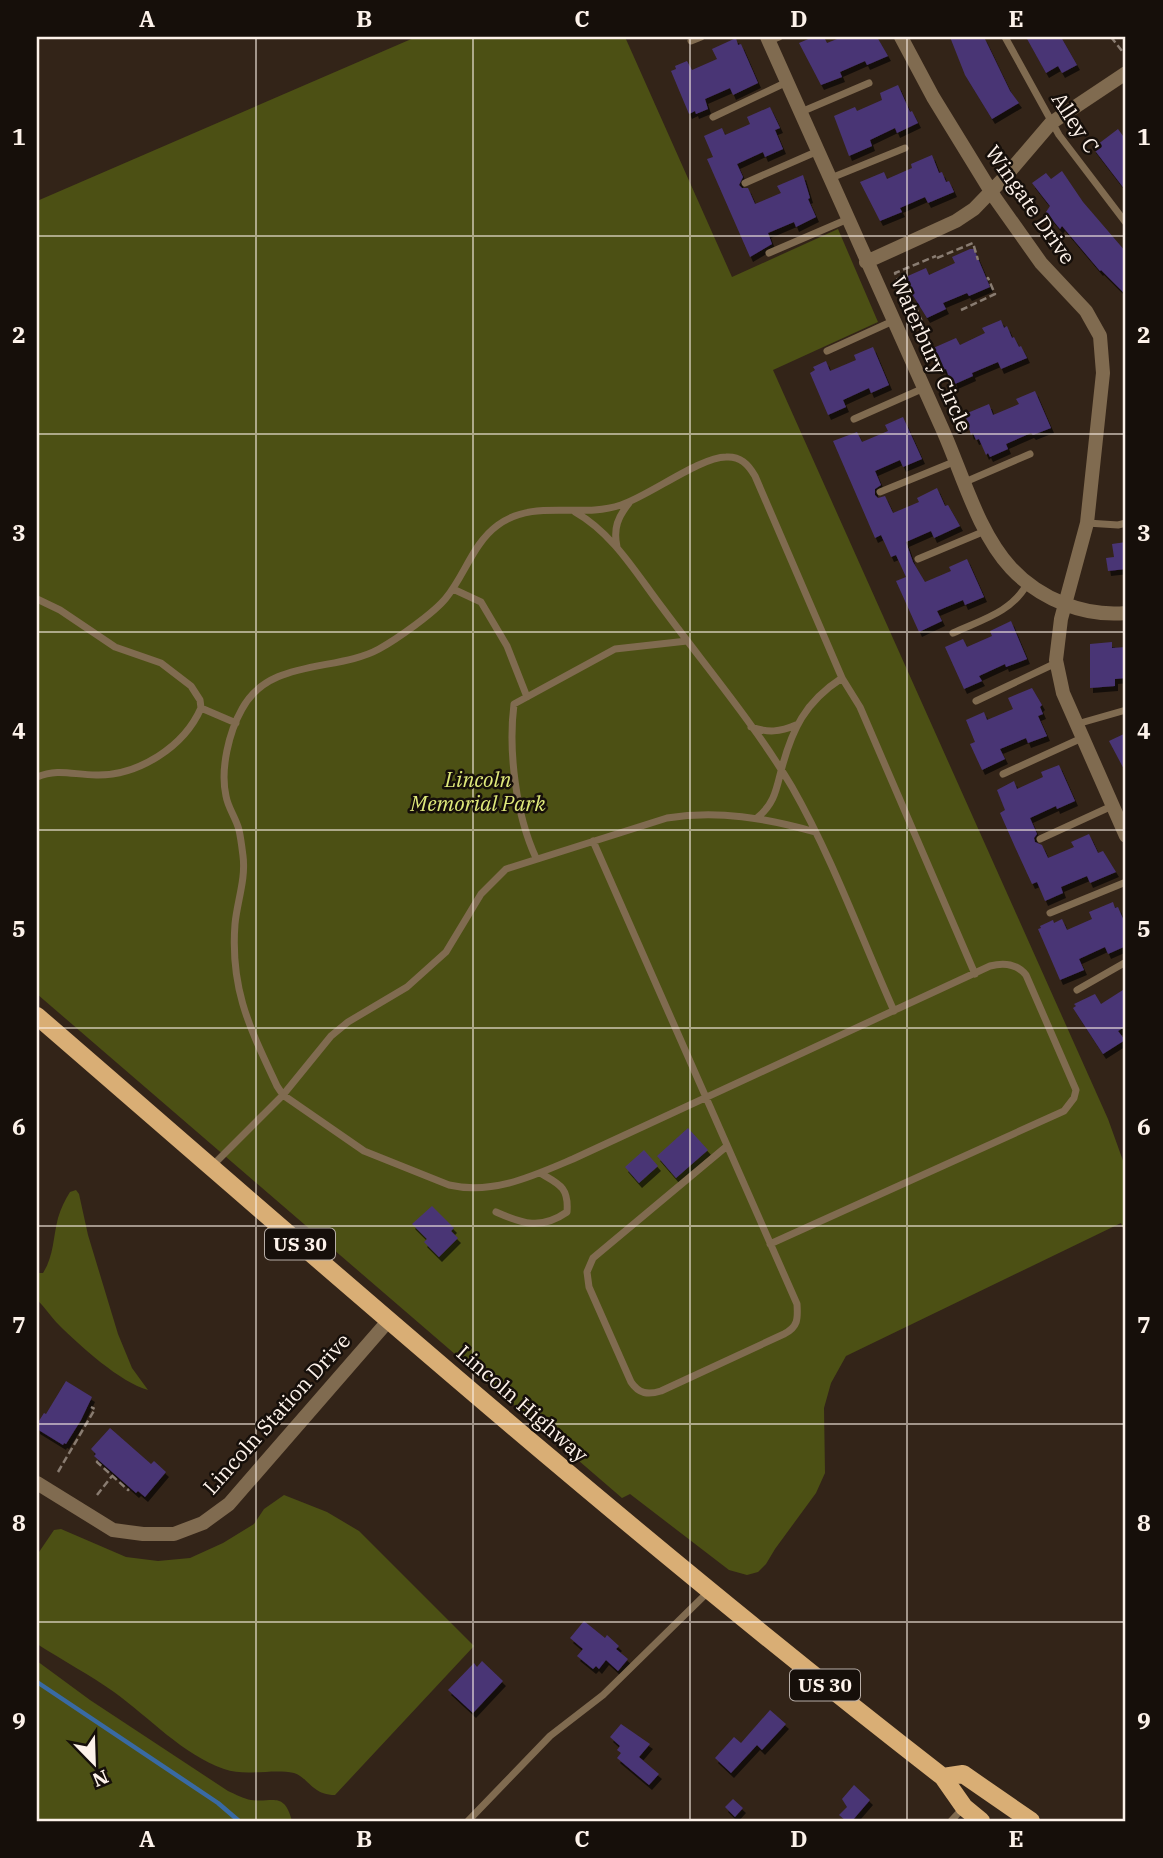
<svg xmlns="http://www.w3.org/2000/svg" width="1163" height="1858" viewBox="0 0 1163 1858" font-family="'IBM Plex Serif',serif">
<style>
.green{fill:#4c5014}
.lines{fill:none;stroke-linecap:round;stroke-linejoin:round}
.stream{stroke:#396aa3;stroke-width:4.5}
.building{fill:#4a3575;filter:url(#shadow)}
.path{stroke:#897c71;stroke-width:2.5;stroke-dasharray:7 3.5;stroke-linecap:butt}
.lane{stroke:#806b50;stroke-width:7}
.street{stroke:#806b50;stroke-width:14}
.primary{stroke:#d9ae75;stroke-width:18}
.grid{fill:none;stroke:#fdf2ea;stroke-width:2;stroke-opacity:0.55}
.labels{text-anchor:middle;stroke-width:5;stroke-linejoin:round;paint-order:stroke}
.shield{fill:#160f0a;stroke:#b8aea7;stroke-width:2}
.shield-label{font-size:19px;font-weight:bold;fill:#fdf2ea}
.street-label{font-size:21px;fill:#fdf2ea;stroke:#160f0a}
.park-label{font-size:21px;font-style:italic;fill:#e0ea7b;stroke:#160f0a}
.neatline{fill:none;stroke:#fdf2ea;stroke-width:2.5}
.grid-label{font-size:23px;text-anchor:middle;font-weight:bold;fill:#fdf2ea}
</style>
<defs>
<filter id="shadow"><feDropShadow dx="3" dy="5" stdDeviation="0" flood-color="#0009"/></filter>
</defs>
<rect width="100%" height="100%" fill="#332418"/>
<path class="green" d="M416 37H625L732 277 838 229 878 322 773 370 1108 1119 1126 1169V1236L1121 1223 846 1356 831 1383 824 1408 825 1473 816 1493 775 1549 766 1564 758 1572 747 1575 729 1570 630 1494 622 1498 37 994V201Z
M76 1190 79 1194 88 1235 118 1334 132 1368 148 1390C121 1383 79 1345 59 1325 51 1317 45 1307 37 1300V1273H43C54 1256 53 1237 58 1218 61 1208 65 1200 70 1192Z
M284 1495 327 1512 359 1531 474 1646 335 1795C312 1795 309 1778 294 1773 272 1768 247 1777 224 1769 182 1754 150 1718 114 1692 90 1675 62 1660 37 1644V1555L54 1530 61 1529 126 1557 158 1561 190 1558 223 1543 254 1524 264 1509Z
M37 1661 90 1700 228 1791C235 1794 244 1799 251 1800 273 1803 284 1791 292 1821H37Z"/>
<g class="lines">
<path class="stream" d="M37 1682 218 1803 239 1821"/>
</g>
<path class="building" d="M813 37H824L827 43 842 37H877L888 56 867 65 865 61 840 72 842 77 821 85 799 43Z
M950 37H984L1010 91 1019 103 992 119 965 75Z
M1026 37H1061L1077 65 1062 73 1058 66 1046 73Z
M736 38 738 45 741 44 758 83 733 95 730 88 705 99 708 109 696 114 695 111 689 114 671 71 676 69 675 66 687 61 692 70 717 59 712 49Z
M898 85 910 112 912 111 918 123 897 133 895 128 870 140 872 146 849 156 834 116 855 107 857 111 882 100 880 93Z
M770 107 780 128 775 130 783 149 765 157 763 152 737 164 743 177 739 185 742 188H748L755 204 781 193 777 186 803 175 810 198 808 199 816 217 796 227 794 222 768 233 772 244 750 257 707 159 713 157 704 136 722 128 725 135 750 124 747 117Z
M1118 129 1126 140V191L1093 148Z
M932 155 939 173 942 172 946 182 949 181 954 192 928 203 925 197 900 208 902 212 880 221 860 182 884 172 887 179 912 168 911 164Z
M1062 171 1083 202 1126 252V295L1101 270 1100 271 1062 226 1060 229 1046 212 1050 206 1032 183 1046 173 1051 179Z
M970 249H974L990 287 969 296 967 293 943 303 946 309 927 318 909 289 906 290 901 279 926 268 929 275 955 263 952 257Z
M1001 320 1004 328 1007 326 1012 338 1014 337 1019 347 1021 346 1027 358 1001 369 998 362 972 373 973 376 955 384 953 379 950 380 946 369 943 370 939 360 936 361 931 349 956 338 960 345 985 333 982 328Z
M873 347 889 385 871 393 869 388 843 400 846 407 828 415 810 373 815 370 813 367 826 361 830 371 856 360 854 355Z
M1035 391 1051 428 1033 435 1031 433 1006 444 1008 449 990 457 988 453 986 455 979 439 976 440 973 433 971 435 965 414 989 404 993 415 1019 404 1016 399Z
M903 417 922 459 903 467 900 460 875 471 881 485 875 489V495L878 498 885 496 893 513 919 502 917 498 937 488 945 506 948 505 960 526 934 538 931 531 906 542 913 562 925 582 951 571 949 567 967 559 984 597 965 605 963 600 937 611 942 621 919 632 896 581 906 577 896 555 891 557 881 535 875 538 833 441 857 432 862 442 888 431 885 425Z
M1126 542V569L1108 571 1106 558 1114 557 1112 544Z
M1011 621 1027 659 1006 667 1005 664 979 676 982 681 964 689 945 647 963 639 967 647 992 636 990 631Z
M1112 642V648L1126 647V678L1115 679V686L1090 688V644Z
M1032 688 1042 705 1040 707 1043 714 1038 716 1047 736 1028 743 1026 738 1000 749 1005 759 982 770 970 744 975 742 966 720 984 712 987 720 1013 709 1008 698Z
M1126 733V773L1109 741Z
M1059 765 1075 801 1057 809 1056 806 1030 818 1037 834 1034 838 1035 842 1042 845 1048 858 1074 847 1071 842 1089 834 1098 853 1103 851 1116 872 1090 883 1087 876 1061 887 1063 893 1045 901 1037 882 1032 884 1015 847 1000 813 1005 810 997 790 1014 781 1017 789 1043 777 1041 772Z
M1113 902 1115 908 1118 907 1126 926V946L1108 954 1105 947 1079 959 1084 970 1060 980 1038 929 1041 928 1040 926 1053 920 1054 923 1062 919 1067 930 1092 919 1089 912Z
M1126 988V1026L1118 1031 1125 1040 1103 1054 1073 1008 1076 1006 1074 1004 1095 994 1101 1004Z
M688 1128 708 1150 676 1178 657 1156Z
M644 1150 658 1166 639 1183 625 1167Z
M432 1206 454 1228 451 1231 458 1238 439 1257 424 1242 427 1239 412 1224Z
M66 1381 92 1397 81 1420 66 1444 64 1443 63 1445 37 1429V1424L44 1413 46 1414Z
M110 1428 151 1464 154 1461 166 1472 145 1497 138 1491 136 1493 94 1456 96 1454 91 1449Z
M584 1621 605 1638 607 1635 619 1646 616 1649 628 1659 618 1671 606 1660 599 1669 596 1666 593 1669 577 1656 583 1649 570 1638Z
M482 1661 503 1681 473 1713 448 1690 474 1663 477 1667Z
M770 1710 786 1724 762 1750 757 1745 731 1773 715 1758 734 1737 741 1743Z
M621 1724 650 1744 639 1757 659 1774 649 1785 617 1758 621 1753 617 1750 620 1746 610 1737Z
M854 1785 870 1800 852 1821H846L839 1815 847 1807 842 1799Z
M733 1799 743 1808 735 1817 725 1807Z"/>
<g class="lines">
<path class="path" d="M1111 37 1126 56
M937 258 973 243 978 260
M906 288 902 290 895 273 936 256
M918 306 916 308 928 335
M961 310 995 294 988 278 987 279
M98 1461 97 1462 128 1490 129 1489
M58 1472 95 1409 91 1407
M97 1495 112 1476"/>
<path class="lane" d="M1005 37 1059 135 1126 223
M691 41 701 37
M769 41 779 37
M801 112 869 83
M713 117 787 82
M831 178 905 148
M745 183 818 151
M769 253 848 219
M827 351 893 321
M854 419 924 388
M965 482 1030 454
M880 492 956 461
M575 512C614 534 637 575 664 610 707 668 755 725 792 787 832 857 861 937 894 1011
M1087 523 1118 525 1126 523
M617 547C613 528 618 517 629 503
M918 559 985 531
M453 589 481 602 507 646 527 697
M37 599 60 610 115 647 161 663 191 686 200 700 201 708
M953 633C981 620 1012 612 1027 584
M976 701 1056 663
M1077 724 1126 710
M751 727C768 733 780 732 796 725
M1003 774 1082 738
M37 777C58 768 74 775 96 775 138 776 184 747 201 708L236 723
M757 818C774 804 776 791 781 771 792 729 805 702 842 678
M1040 839 1112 806
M593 841C661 995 730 1149 797 1304 798 1319 798 1327 784 1334L661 1391C648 1395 639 1394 631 1382L589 1287 587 1272 593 1258 727 1146
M536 858C516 815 508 751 514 704L615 649 687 641
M1050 913 1126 882
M1077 990 1126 962
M212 1166 283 1095 331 1036 348 1022 407 987 446 952 481 894 506 869 667 818C718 810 766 818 815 832
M496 1212C523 1224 541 1230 567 1212 569 1187 559 1184 540 1173
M770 1244 1064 1111 1074 1098 1076 1090 1026 975C1017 964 1005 962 990 966L573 1159C533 1176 493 1195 449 1185L364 1151 283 1095 277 1086C250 1028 230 990 235 924 237 902 246 879 243 856 242 848 241 839 239 830 236 818 228 808 226 796 220 769 229 732 242 709 269 658 337 672 379 649 397 639 434 613 446 598 465 575 473 543 498 525 535 498 580 519 621 505 649 496 700 457 726 457 740 456 748 464 755 476L842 678 860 707 975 974
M468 1821 550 1736 603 1695 708 1592
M951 1821 963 1808"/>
<path class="street" d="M767 37C826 166 882 297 941 426 962 472 977 531 1011 568 1040 599 1084 617 1126 613
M901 37 933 97 995 198 1041 263 1086 311 1100 336 1103 373 1087 523 1061 619 1056 660 1063 693 1126 836
M866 262 956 221 974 209 1004 178 1051 123 1126 73
M37 1483 113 1530 143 1534H174L203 1523 229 1504 389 1320"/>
<path class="primary" d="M37 1016C335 1274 631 1535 943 1777L964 1807 981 1821
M943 1777 963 1774 1031 1821"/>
</g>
<path class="grid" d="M256 37V1821M473 37V1821M690 37V1821M907 37V1821M37 236H1126M37 434H1126M37 632H1126M37 830H1126M37 1028H1126M37 1226H1126M37 1424H1126M37 1622H1126"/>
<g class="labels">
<g class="shield">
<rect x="265" y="1228.5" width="70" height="31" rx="5"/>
<rect x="790" y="1669.5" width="70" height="31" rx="5"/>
</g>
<g class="shield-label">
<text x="300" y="1251">US 30</text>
<text x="825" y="1692">US 30</text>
</g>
<g class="street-label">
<text transform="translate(1075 123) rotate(57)" y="7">Alley C</text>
<text transform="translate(1030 205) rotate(55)" y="7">Wingate Drive</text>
<text transform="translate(931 354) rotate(66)" y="7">Waterbury Circle</text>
<text transform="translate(522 1404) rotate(41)" y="7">Lincoln Highway</text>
<text transform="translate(277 1414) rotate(-48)" y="7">Lincoln Station Drive</text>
</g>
<g class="park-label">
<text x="478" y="787">Lincoln<tspan x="478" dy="24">Memorial Park</tspan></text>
</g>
</g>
<rect width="1163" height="1858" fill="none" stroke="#160f0a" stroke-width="77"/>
<g transform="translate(94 1763) rotate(157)" stroke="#160f0a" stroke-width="5" paint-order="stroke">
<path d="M0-5L12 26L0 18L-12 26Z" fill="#fdf2ea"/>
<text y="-10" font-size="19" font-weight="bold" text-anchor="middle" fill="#fdf2ea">N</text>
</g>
<rect x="38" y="38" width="1086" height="1782" class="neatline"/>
<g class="grid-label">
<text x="147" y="27">A</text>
<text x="364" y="27">B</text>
<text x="582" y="27">C</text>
<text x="799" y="27">D</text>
<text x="1016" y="27">E</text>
<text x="19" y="145">1</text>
<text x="1144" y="145">1</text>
<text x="19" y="343">2</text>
<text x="1144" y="343">2</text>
<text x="19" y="541">3</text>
<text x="1144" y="541">3</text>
<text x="19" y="739">4</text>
<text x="1144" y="739">4</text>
<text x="19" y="937">5</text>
<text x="1144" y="937">5</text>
<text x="19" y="1135">6</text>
<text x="1144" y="1135">6</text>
<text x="19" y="1333">7</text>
<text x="1144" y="1333">7</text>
<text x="19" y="1531">8</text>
<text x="1144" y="1531">8</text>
<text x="19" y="1729">9</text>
<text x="1144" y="1729">9</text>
<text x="147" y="1847">A</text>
<text x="364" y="1847">B</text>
<text x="582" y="1847">C</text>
<text x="799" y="1847">D</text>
<text x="1016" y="1847">E</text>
</g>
</svg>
